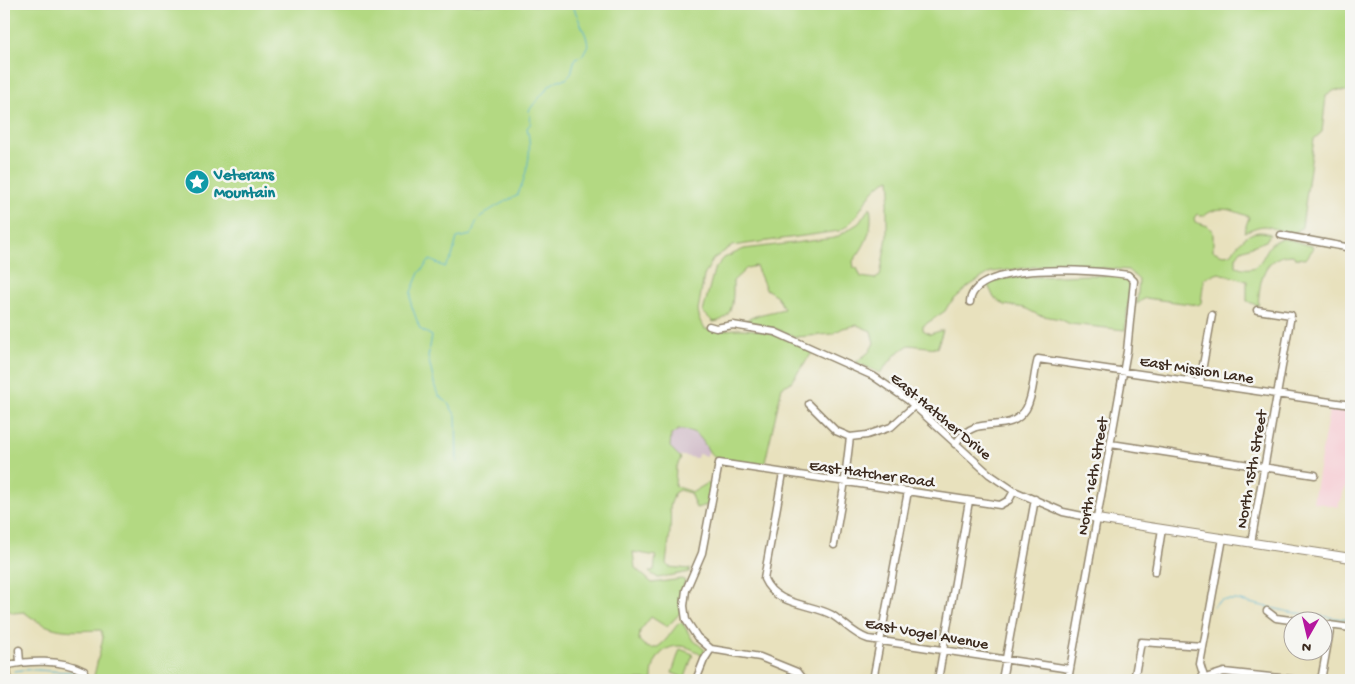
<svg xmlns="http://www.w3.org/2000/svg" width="1355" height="684" viewBox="0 0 1355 684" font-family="'Gochi Hand',sans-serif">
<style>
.built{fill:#f6cfd6}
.industrial{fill:#d1bdc9}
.green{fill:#b3d982;stroke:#778250}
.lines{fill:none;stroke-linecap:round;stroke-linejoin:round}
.stream{stroke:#55b2d3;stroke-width:1}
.minor-casing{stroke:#92866e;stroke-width:9}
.tertiary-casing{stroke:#92866e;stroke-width:10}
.minor{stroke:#fff;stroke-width:6}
.tertiary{stroke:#fff;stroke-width:8}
.labels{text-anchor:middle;stroke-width:5;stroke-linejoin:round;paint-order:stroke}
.culture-label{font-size:16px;font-weight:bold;fill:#0d838f;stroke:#f6f6f2;text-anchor:start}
.street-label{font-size:16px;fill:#3b2a1e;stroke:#f6f6f2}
</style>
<rect width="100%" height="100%" fill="#f6f6f2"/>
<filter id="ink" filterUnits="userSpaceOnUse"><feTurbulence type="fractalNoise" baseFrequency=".02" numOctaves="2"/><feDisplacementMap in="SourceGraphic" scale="10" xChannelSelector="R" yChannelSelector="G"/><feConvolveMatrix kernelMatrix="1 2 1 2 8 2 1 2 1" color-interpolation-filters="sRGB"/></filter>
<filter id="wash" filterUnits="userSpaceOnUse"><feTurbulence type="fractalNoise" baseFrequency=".0096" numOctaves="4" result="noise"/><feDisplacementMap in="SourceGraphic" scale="20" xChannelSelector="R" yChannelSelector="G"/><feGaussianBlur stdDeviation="1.12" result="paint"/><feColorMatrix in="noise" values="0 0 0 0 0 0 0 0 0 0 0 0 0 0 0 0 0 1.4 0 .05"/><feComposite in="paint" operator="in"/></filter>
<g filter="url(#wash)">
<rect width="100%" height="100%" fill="#e8e1bd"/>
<path class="built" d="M1330 405 1351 408V487H1345L1338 507 1313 502Z"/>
<path class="industrial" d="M666 425 712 432 707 456 698 454 697 458 662 453Z"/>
<path class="green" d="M4 4H1351V92L1335 90 1326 96 1322 132 1314 139 1302 227C1292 240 1277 227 1264 226 1258 226 1250 230 1244 232L1249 217C1233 210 1219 204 1204 216L1197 214 1194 218 1195 222 1208 226 1213 232V251L1223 255 1231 254C1241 240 1251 227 1270 234L1266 241 1241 250 1236 257V266C1268 278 1260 242 1281 239 1289 238 1303 244 1312 246L1313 249 1306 259 1295 258 1293 255C1262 255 1260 281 1258 306L1247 301V281L1219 273 1204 278 1201 303 1198 305 1145 298 1137 304 1139 280 1128 270 1090 267 1052 265 991 272 969 286 949 304 945 311 923 326V330L930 334 943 330 937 348 909 345 897 353 880 373 856 362 869 352 874 343 871 331 857 325 843 328 832 334 796 337 774 328 745 325 741 322 758 315 784 309 777 296 766 289 756 266 747 268 733 281C733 297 735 320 713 322L703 312 714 270 724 258 744 249 835 238 859 223 870 207C874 228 866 245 853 261L854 268H857L861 277 875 279 880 276 887 237V205L891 190 890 179C865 188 862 220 839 231L732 246 713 259 704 276 698 310 700 321 705 329C718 331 724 330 737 329 764 328 789 339 812 353L790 383 782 387 765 462 762 465C748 463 731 463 718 459 703 454 707 428 678 430L671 435 670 447 681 458 676 468 675 486 693 492 708 483 711 485 708 505 696 508 690 493 679 490 674 493C674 499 670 502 670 508 672 527 668 545 666 564L669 567 690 569 689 572 658 578 649 572 654 570 656 556 633 552 635 568 652 583 682 579 685 581 680 598 681 612 667 627 651 617 640 631 639 640C656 661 667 637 678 624L682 622 692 639 705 650 702 656C679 635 651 649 652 680H93L103 638 101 630C68 631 52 634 24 612L13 613 4 607V534L6 525 4 524Z
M1088 275 1115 276 1131 279 1125 330 1070 324 1060 319 1038 315 1025 308 1005 305 994 298 987 283 1007 278Z
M680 649 693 654 685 678 672 673Z"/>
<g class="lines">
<path class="stream" d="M457 462 456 416 447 402 438 395 435 387 428 357 432 336 420 329 411 304V292L419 273 430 260 445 267 452 257 457 238 471 235C474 230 474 227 476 223 480 214 507 200 517 196 527 175 533 151 527 128L531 123 529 110 550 85 558 80 566 79 571 74 575 58 582 56 588 45 586 36 572 4
M1213 606 1221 600H1236L1290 612 1351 620
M1201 615 1206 611
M14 671C35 667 57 674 79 671"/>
</g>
</g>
<g filter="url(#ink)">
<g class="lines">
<defs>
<path id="minor" d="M1281 235 1351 248
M970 302C973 260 1098 270 1128 275L1134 281 1127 351 1068 680
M709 326 716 328 733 325 775 332 873 376 908 400 989 474 1014 491 1063 512 1097 519
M1200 382 1212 315
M809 404 836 431 850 437 867 435 891 427 914 406
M955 444C960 437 967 430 976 427 995 422 1013 429 1026 409 1034 395 1033 375 1038 359L1351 405
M1111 444 1315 475
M783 473 764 579C776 606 810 603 832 615 845 623 853 634 868 639L1070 669
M1251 543 1291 315 1257 310
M834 545 844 487 850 437
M1155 572 1162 529
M1267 611 1276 618 1304 622
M1322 624 1351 628
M19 650 20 662
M7 665 8 680
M4 666C28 660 62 659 84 671
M696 680 704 660 711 649
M803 680 797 672 760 657 711 649 697 637 686 620 684 606 686 590 702 553 719 463 1000 505 1009 500 1014 491
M873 680 908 491
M938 680 969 501
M1002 680 1035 499
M1134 680 1141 642 1203 646
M1199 680 1224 672 1299 680
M1205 680 1200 664 1223 538
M1319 680 1322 675 1331 625"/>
<path id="tertiary" d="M1097 519 1351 558"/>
</defs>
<use href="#minor" class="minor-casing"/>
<use href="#tertiary" class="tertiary-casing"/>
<use href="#minor" class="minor"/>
<use href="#tertiary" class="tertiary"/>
</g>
</g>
<defs>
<symbol id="sight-disc" viewBox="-11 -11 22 22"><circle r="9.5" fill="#0f9aa8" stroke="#f6f6f2"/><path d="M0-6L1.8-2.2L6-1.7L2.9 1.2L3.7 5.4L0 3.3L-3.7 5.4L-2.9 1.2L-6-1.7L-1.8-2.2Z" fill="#fff"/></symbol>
</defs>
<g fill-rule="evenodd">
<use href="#sight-disc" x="183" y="168" width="28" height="28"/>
</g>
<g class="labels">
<g class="culture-label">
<text x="214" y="179">Veterans<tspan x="214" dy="18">Mountain</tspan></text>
</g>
<g class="street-label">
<text transform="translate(1197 368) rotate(9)" y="6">East Mission Lane</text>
<text transform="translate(942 415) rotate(40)" y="6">East Hatcher Drive</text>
<text transform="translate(1250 469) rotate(-80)" y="6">North 15th Street</text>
<text transform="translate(872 472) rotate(8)" y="6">East Hatcher Road</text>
<text transform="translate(1091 476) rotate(-80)" y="6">North 16th Street</text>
<text transform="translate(927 632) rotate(10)" y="6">East Vogel Avenue</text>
</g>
</g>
<rect width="1355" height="684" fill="none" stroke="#f6f6f2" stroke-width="20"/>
<g transform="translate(1308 636) rotate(188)"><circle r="24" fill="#f6f6f2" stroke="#aba49d"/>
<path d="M0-4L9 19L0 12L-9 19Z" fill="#b5179e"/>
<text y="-8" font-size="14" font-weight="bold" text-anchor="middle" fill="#3b2a1e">N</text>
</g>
</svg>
